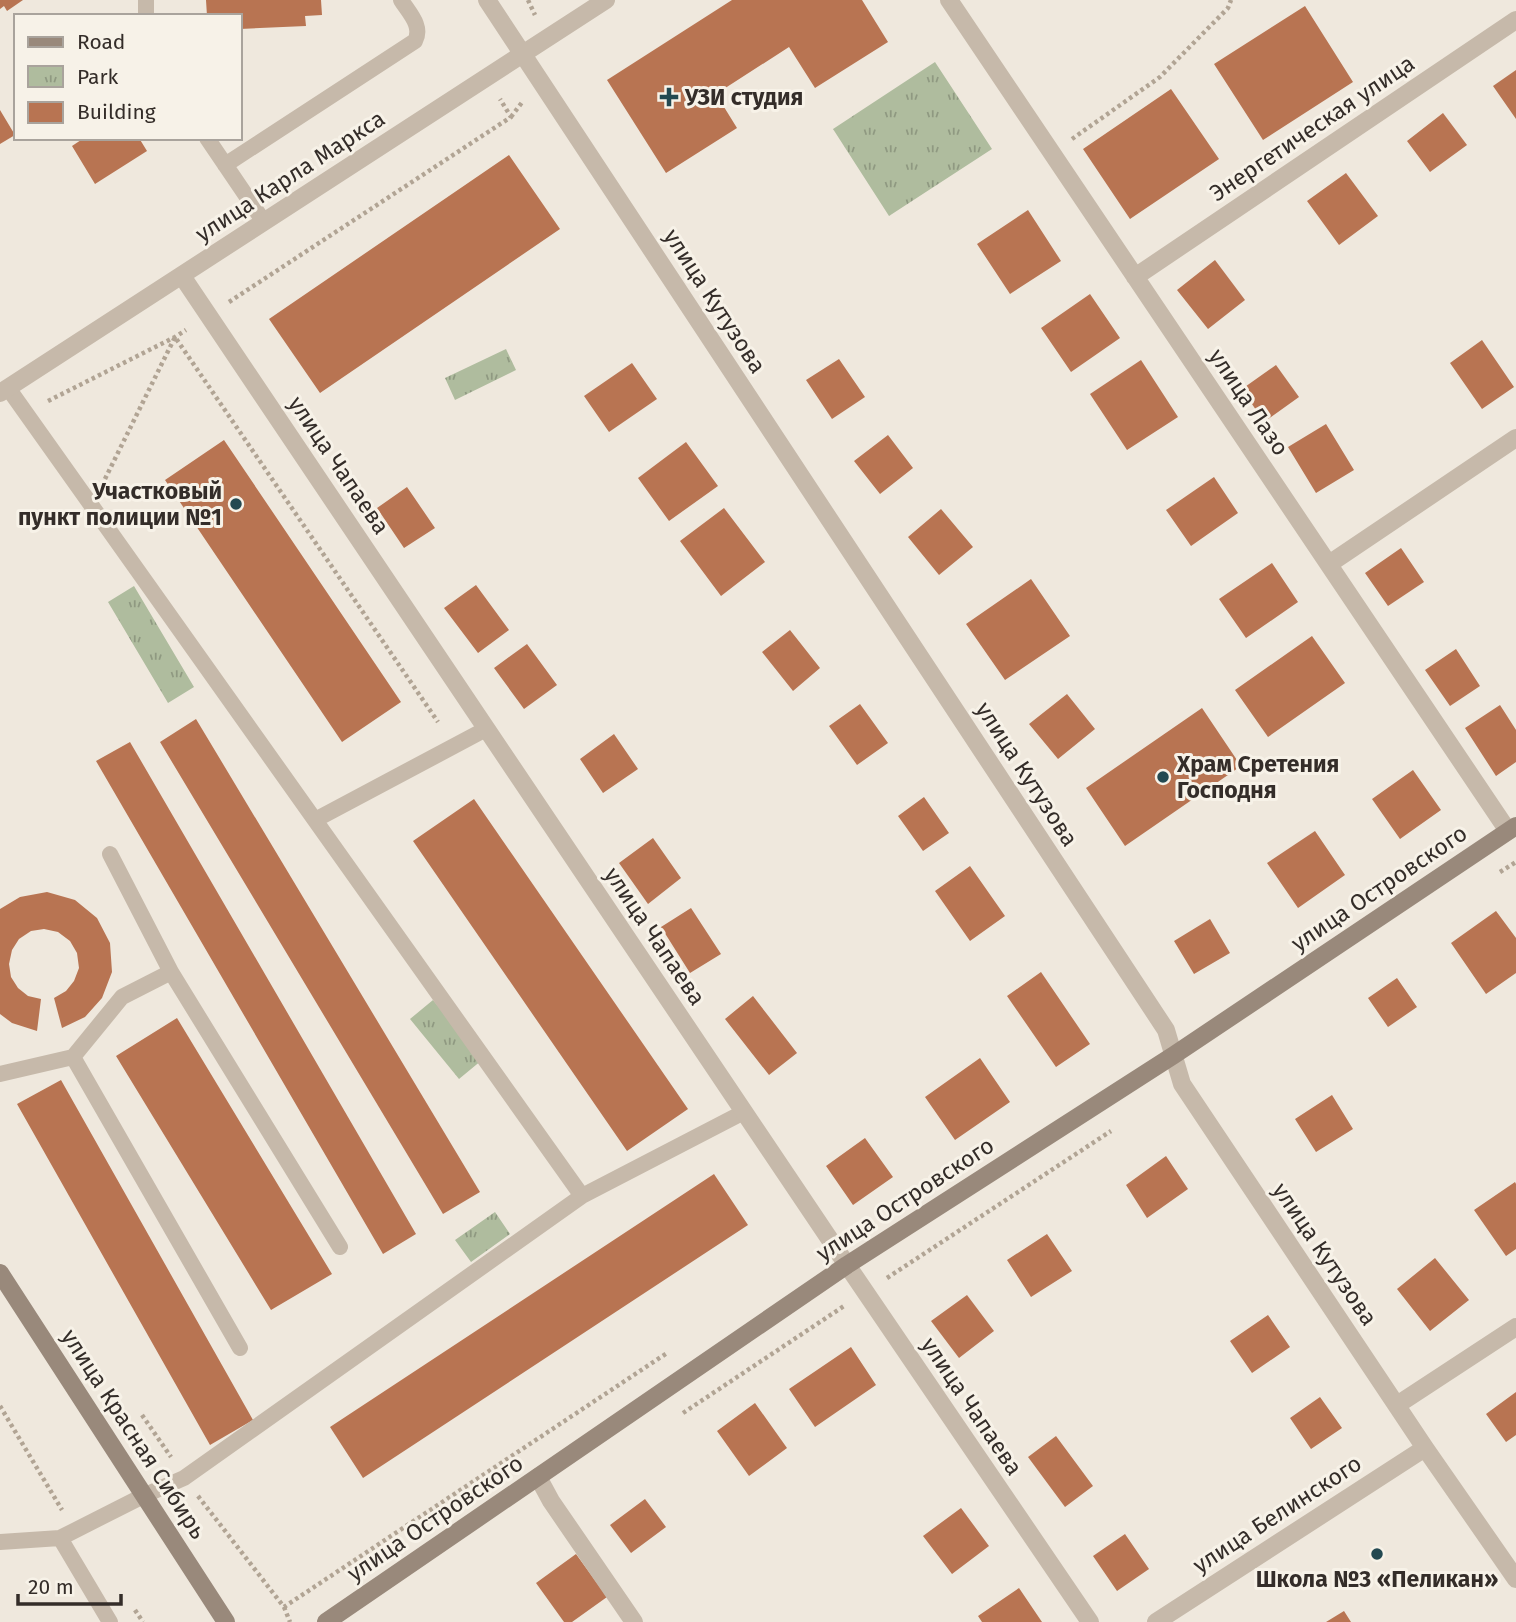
<svg xmlns="http://www.w3.org/2000/svg" width="1516" height="1622" viewBox="0 0 1516 1622" font-family="'Fira Sans',sans-serif">
<style>
.park{fill:url(#park-tufts)}
.building{fill:#b87452}
.lines{fill:none;stroke-linecap:round;stroke-linejoin:round}
.path{stroke:#b1a494;stroke-width:4.5;stroke-dasharray:3.5 3.5;stroke-linecap:butt}
.lane{stroke:#c6b9aa;stroke-width:16}
.street{stroke:#c6b9aa;stroke-width:18}
.secondary{stroke:#99897b;stroke-width:18}
.poi-dot{fill:#234951;stroke:#f7f2e8;stroke-width:2.5}
.labels{text-anchor:middle;stroke-width:6;stroke-linejoin:round;paint-order:stroke}
.poi-label{font-size:23px;font-weight:bold;fill:#342d29;stroke:#f7f2e8;text-anchor:start}
.street-label{font-size:23px;fill:#342d29;stroke:#f7f2e8}
</style>
<defs>
<pattern id="park-tufts" width="24" height="20" patternUnits="userSpaceOnUse" patternTransform="scale(1.75)"><rect width="24" height="20" fill="#afbc9e"/><path d="M3 7l-1-3M5 7V3M7 7l1-3M15 17l-1-3M17 17v-4M19 17l1-3" fill="none" stroke="#8f9981"/></pattern>
</defs>
<rect width="100%" height="100%" fill="#efe8dd"/>
<path class="park" d="M935 62 992 149 889 216 833 129Z
M506 349 516 370 455 400 445 378Z
M134 586 194 687 168 703 108 602Z
M433 1000 482 1060 459 1079 410 1019Z
M495 1212 510 1234 471 1262 455 1240Z"/>
<path class="building" d="M0 0H23L7 11 4 6 0 9Z
M206 0H321L322 15 305 16 306 26 240 29V16H207Z
M732 0H862L888 42 815 88 789 47 716 94 737 128 666 173 607 80Z
M1305 6 1353 82 1263 140 1214 64Z
M1516 70V119L1493 86Z
M1171 89 1219 159 1130 219 1083 149Z
M0 110 15 135 0 144Z
M1443 113 1467 145 1430 172 1407 141Z
M84 138H139L147 151 95 184 72 146Z
M509 155 560 229 320 393 269 319Z
M1346 173 1378 216 1339 245 1307 201Z
M1028 210 1061 261 1010 294 977 244Z
M1215 260 1245 300 1208 329 1177 290Z
M1090 294 1120 338 1071 372 1041 328Z
M1482 340 1514 387 1482 409 1450 363Z
M839 359 865 397 832 419 806 380Z
M1141 360 1178 417 1127 450 1090 394Z
M632 363 657 399 609 432 584 396Z
M1276 365 1299 397 1264 422 1242 389Z
M1326 424 1354 470 1316 493 1288 447Z
M888 435 913 468 880 494 854 461Z
M224 440 401 702 342 742 165 480Z
M686 442 718 486 669 521 638 478Z
M1214 477 1238 513 1191 546 1166 510Z
M407 487 435 528 404 548 377 508Z
M724 508 765 562 721 596 680 541Z
M941 509 973 547 939 575 908 537Z
M1401 548 1424 582 1388 606 1365 573Z
M1272 563 1298 602 1246 638 1219 599Z
M1031 579 1070 636 1005 680 966 624Z
M476 585 509 630 478 653 444 608Z
M790 630 820 668 793 691 762 652Z
M1312 636 1345 683 1268 737 1235 690Z
M527 644 557 685 524 709 494 668Z
M1456 649 1480 686 1450 706 1425 670Z
M1067 694 1095 729 1058 759 1029 724Z
M860 704 888 743 857 765 829 726Z
M1500 705 1516 730V762L1496 776 1465 728Z
M1202 708 1241 766 1125 846 1086 788Z
M196 719 480 1192 443 1214 160 742Z
M614 734 638 769 603 793 580 759Z
M130 742 416 1234 383 1254 96 761Z
M1413 770 1441 810 1400 839 1372 799Z
M924 797 949 833 923 851 898 816Z
M474 799 688 1109 627 1151 413 841Z
M1315 831 1345 875 1298 908 1267 863Z
M653 838 681 878 648 904 619 863Z
M970 866 1005 916 970 941 935 891Z
M47 892 75 900 97 918 110 943 112 972 102 998 85 1017 62 1028 54 998 66 991 74 981 79 968 77 953 70 941 58 932 44 929 31 931 19 939 12 950 9 964 11 977 18 988 28 996 41 999 37 1031 12 1023 0 1014V909L20 897Z
M691 908 721 954 690 973 661 927Z
M1496 911 1516 938V973L1486 994 1451 943Z
M1210 919 1230 953 1194 974 1174 941Z
M1041 972 1090 1044 1056 1067 1007 996Z
M1397 978 1417 1007 1388 1027 1368 998Z
M753 996 797 1053 769 1075 725 1019Z
M177 1018 332 1274 271 1310 116 1056Z
M980 1058 1010 1102 955 1140 925 1097Z
M61 1080 253 1420 210 1445 17 1104Z
M1332 1095 1353 1129 1316 1152 1295 1119Z
M865 1138 893 1177 853 1205 826 1166Z
M1166 1156 1188 1189 1147 1218 1126 1185Z
M714 1174 748 1225 363 1478 330 1427Z
M1515 1182 1516 1184V1249L1506 1256 1474 1210Z
M1047 1234 1072 1271 1031 1297 1007 1260Z
M1435 1258 1469 1300 1430 1331 1397 1289Z
M967 1295 994 1331 959 1358 931 1321Z
M1268 1315 1290 1347 1252 1373 1230 1341Z
M851 1347 876 1385 815 1427 789 1389Z
M1516 1392V1435L1506 1442 1486 1414Z
M1320 1397 1342 1428 1311 1449 1290 1418Z
M755 1403 787 1448 749 1476 717 1431Z
M1056 1436 1093 1486 1065 1507 1028 1457Z
M645 1499 666 1527 631 1553 610 1525Z
M961 1508 989 1546 952 1574 923 1536Z
M1125 1534 1149 1569 1117 1591 1093 1556Z
M576 1554 607 1597 572 1622H564L536 1583Z
M1019 1588 1042 1622H982L978 1616Z
M1344 1611 1351 1622H1326Z"/>
<g class="lines">
<path class="path" d="M528 0 535 15
M511 117 523 101
M1072 139 1160 77 1228 8 1231 0
M229 302 511 117 500 99
M48 401 175 337 186 330
M105 479 175 337 438 722
M1500 872 1516 862
M887 1278 1111 1131
M0 1406 62 1510
M683 1413 844 1306
M142 1415 171 1457
M198 1496 284 1607 667 1353
M284 1607 290 1622
M135 1610 143 1622"/>
<path class="lane" d="M146 0V16
M207 138 264 222
M225 165 415 41C423 26 409 13 401 0
M315 820 486 729
M110 854 171 972
M73 1057 240 1348
M0 1074 73 1057 122 997 171 972 340 1247
M582 1196 744 1112
M60 1538 110 1622
M0 1542 60 1538 143 1496 184 1478 582 1196 8 388"/>
<path class="street" d="M487 0 1166 1030 1182 1084 1425 1448 1516 1579
M949 0 1508 831
M182 276 847 1265 1090 1622
M1135 277 1516 20
M0 393 606 0
M1329 564 1516 438
M1397 1405 1516 1327
M538 1477 551 1501 634 1622
M1156 1622 1425 1448"/>
<path class="secondary" d="M0 1273 226 1622
M326 1622 847 1265 1174 1055 1516 826"/>
</g>
<g class="poi-dot">
<path d="M665.5 86.5h7v7h7v7h-7v7h-7v-7h-7v-7h7z"/>
<circle cx="236" cy="504" r="7"/>
<circle cx="1163" cy="777" r="7"/>
<circle cx="1377" cy="1554" r="7"/>
</g>
<g class="labels">
<g class="poi-label">
<text x="685" y="105">УЗИ студия</text>
<text x="222" y="499" text-anchor="end">Участковый<tspan x="222" dy="26">пункт полиции №1</tspan></text>
<text x="1177" y="772">Храм Сретения<tspan x="1177" dy="26">Господня</tspan></text>
<text x="1377" y="1587" text-anchor="middle">Школа №3 «Пеликан»</text>
</g>
<g class="street-label">
<text transform="translate(1312 128) rotate(-34)" y="8">Энергетическая улица</text>
<text transform="translate(290 176) rotate(-33)" y="8">улица Карла Маркса</text>
<text transform="translate(715 301) rotate(57)" y="8">улица Кутузова</text>
<text transform="translate(1249 402) rotate(56)" y="8">улица Лазо</text>
<text transform="translate(339 465) rotate(56)" y="8">улица Чапаева</text>
<text transform="translate(1027 774) rotate(57)" y="8">улица Кутузова</text>
<text transform="translate(1379 888) rotate(-34)" y="8">улица Островского</text>
<text transform="translate(655 936) rotate(56)" y="8">улица Чапаева</text>
<text transform="translate(905 1199) rotate(-33)" y="8">улица Островского</text>
<text transform="translate(1325 1254) rotate(56)" y="8">улица Кутузова</text>
<text transform="translate(972 1406) rotate(56)" y="8">улица Чапаева</text>
<text transform="translate(134 1434) rotate(57)" y="8">улица Красная Сибирь</text>
<text transform="translate(1277 1514) rotate(-33)" y="8">улица Белинского</text>
<text transform="translate(435 1518) rotate(-34)" y="8">улица Островского</text>
</g>
</g>
<rect x="14" y="14" width="228" height="126" fill="#f7f2e8" stroke="#a9a39c" stroke-width="2"/>
<rect x="28" y="37" width="35" height="10" fill="#99897b" stroke="#a9a39c" stroke-width="2"/>
<text x="77" y="49" font-size="21" fill="#342d29">Road</text>
<rect x="28" y="66" width="35" height="21" fill="url(#park-tufts)" stroke="#a9a39c" stroke-width="2"/>
<text x="77" y="84" font-size="21" fill="#342d29">Park</text>
<rect x="28" y="102" width="35" height="21" fill="#b87452" stroke="#a9a39c" stroke-width="2"/>
<text x="77" y="119" font-size="21" fill="#342d29">Building</text>
<path d="M18 1594v10h103v-10" fill="none" stroke="#342d29" stroke-width="3.5"/>
<text x="28" y="1594" font-size="21" fill="#342d29" stroke="#f7f2e8" stroke-width="5" paint-order="stroke">20 m</text>
</svg>
